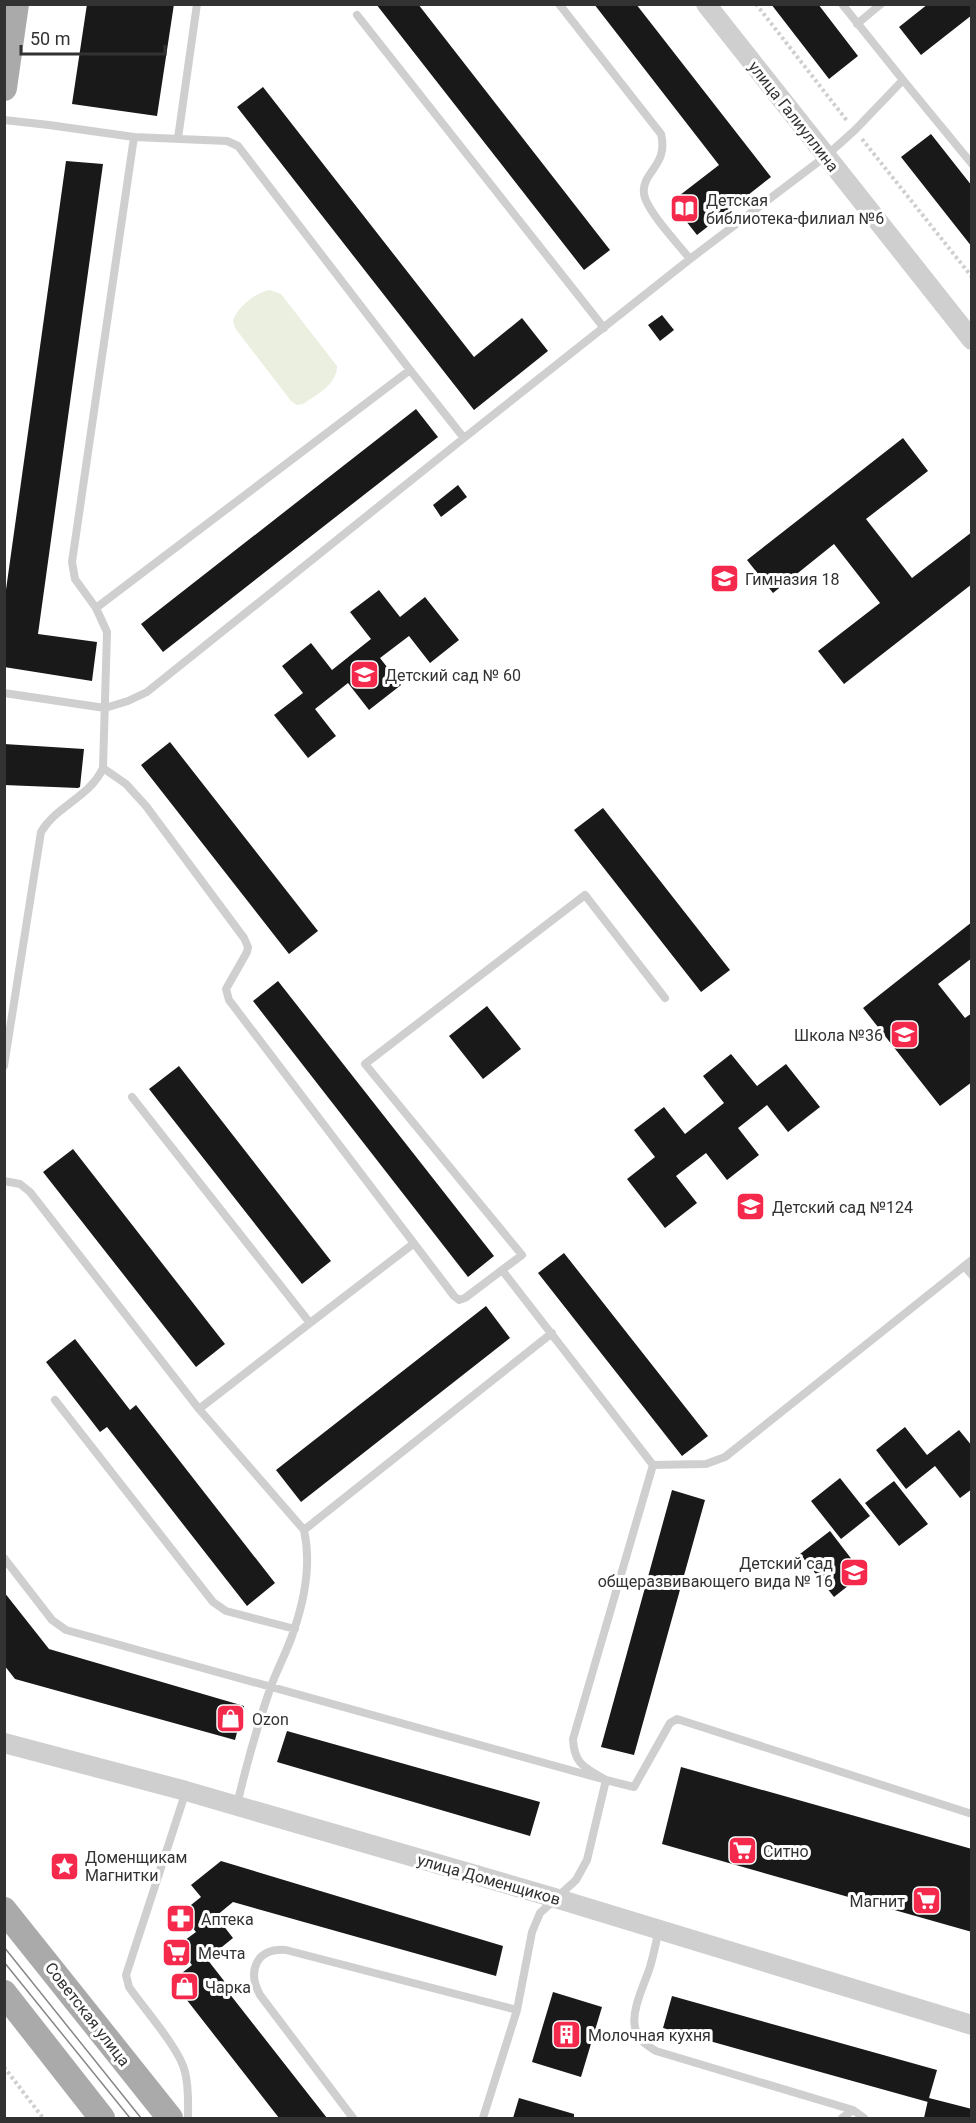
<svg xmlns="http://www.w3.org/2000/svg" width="976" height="2123" viewBox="0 0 976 2123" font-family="Roboto,sans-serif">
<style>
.green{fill:#eaefdf}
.building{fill:#191919}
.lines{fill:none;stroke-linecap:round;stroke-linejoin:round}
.path{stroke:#cfcfcf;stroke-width:4;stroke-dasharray:3 3;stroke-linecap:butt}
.service{stroke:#cfcfcf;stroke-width:8}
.tertiary{stroke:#cfcfcf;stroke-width:20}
.primary{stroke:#aaa;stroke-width:26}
.tram{stroke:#878787;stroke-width:1.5}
.labels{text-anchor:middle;stroke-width:6;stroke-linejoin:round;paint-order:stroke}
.street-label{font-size:16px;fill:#323232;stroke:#fff}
.poi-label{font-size:16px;fill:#323232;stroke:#fff;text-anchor:start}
</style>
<rect width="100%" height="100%" fill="#fff"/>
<path class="green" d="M270 290 281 294 337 366C337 385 317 394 303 404L297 405 291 401 235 328 233 321C237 307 256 292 270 290Z"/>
<path class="building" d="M87 4H174L157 116 72 104Z
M376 4H418L610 250 584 270Z
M594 4H636L771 177 697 235 671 202 719 165Z
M771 4H818L858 56 829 79Z
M928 4H972V15L921 55 899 27Z
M263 87 474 357 522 318 548 351 474 410 237 107Z
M931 134 972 186V247L901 157Z
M66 161 103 164 38 634 97 642 92 681 4 667V604Z
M662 315 674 330 660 341 648 325Z
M416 409 438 437 163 652 141 624Z
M903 438 928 471 866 519 912 578 972 532V584L844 684 818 651 880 603 834 544 773 593 747 560Z
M458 485 467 497 441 517 433 505Z
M379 590 400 617 425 597 459 640 430 663 409 636 380 658 401 685 369 710 348 683 315 709 336 736 308 758 274 715 303 693 282 666 311 643 332 670 371 639 350 612Z
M170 742 318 931 289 954 141 765Z
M4 744 84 749 80 787 78 788 4 785Z
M603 808 730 970 701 992 574 830Z
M972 922V958L938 984 965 1018 972 1013V1082L940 1106 863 1008Z
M278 981 494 1256 468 1277 253 1001Z
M487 1006 521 1049 483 1079 449 1036Z
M731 1054 757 1086 786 1064 820 1107 788 1132 767 1105 738 1128 759 1155 727 1180 706 1153 676 1176 697 1203 665 1228 627 1179 655 1157 634 1130 664 1107 685 1134 724 1103 703 1076Z
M179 1066 331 1261 302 1284 149 1089Z
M73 1149 225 1344 196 1367 43 1172Z
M564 1253 708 1436 682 1456 538 1273Z
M486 1306 510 1338 301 1502 276 1470Z
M75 1339 130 1410 136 1405 275 1583 247 1606 107 1427 100 1432 46 1362Z
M905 1427 927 1455 959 1430 972 1446V1489L960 1498 935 1466 906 1489 876 1450Z
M840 1478 870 1516 841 1539 811 1501Z
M894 1481 928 1524 899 1546 865 1503Z
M672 1490 705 1500 634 1755 601 1747Z
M830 1531 863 1574 834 1597 800 1554Z
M4 1592 49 1649 244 1706 235 1740 15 1679 4 1665Z
M287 1731 540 1802 530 1836 277 1762Z
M681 1767 972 1849V1932L662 1844Z
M221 1861 503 1946 496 1976 233 1902 216 1916 233 1938 207 1959 228 1986 225 1988 327 2118H279L172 1981 192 1965 177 1946 196 1932 181 1913 201 1897 191 1885Z
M553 1992 602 2007 581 2077 532 2062Z
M672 1996 937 2070 929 2098 972 2109V2118H924L928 2100V2102L663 2028Z
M519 2098 574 2114V2118H513Z"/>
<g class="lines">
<path class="path" d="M756 4 848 122
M862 139 972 277
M4 2067 43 2118"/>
<path class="service" d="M559 4 661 134C669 166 641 172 644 194 646 210 679 245 690 259
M357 15 604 328
M857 24 881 4
M903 80 972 164
M4 120 49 125 134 137 227 141 238 146 410 370 464 438
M178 138 197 4
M96 608 410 370
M4 693 105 708 128 701 147 692 464 438 690 259 826 156 855 130 903 80 842 4
M103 768 126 784 146 806 244 938 248 947 247 952 226 989 229 1000 454 1296 459 1300 465 1298 502 1270
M665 998 585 895 365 1064 522 1255 502 1270 653 1465 706 1464 725 1457 972 1260
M4 1066 41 832C56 806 90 797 103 768L107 632 96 608 75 579 72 562 134 137
M132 1097 310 1323 199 1409
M4 1181 20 1184 30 1192 199 1409 304 1530
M964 1266 972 1275
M310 1323 413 1244
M55 1400 213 1602 226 1611 295 1629
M4 1558 52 1620 66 1630 606 1780 634 1787 670 1723 677 1719 972 1814
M186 1791 126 1975 129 1987C144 2009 180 2049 185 2072 189 2087 188 2103 188 2118
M237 1805C246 1766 257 1727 270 1689 277 1669 288 1650 294 1630 305 1598 311 1562 304 1530L552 1333
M659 1929C656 1942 654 1954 650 1967 645 1983 631 2010 635 2027 637 2039 646 2045 656 2051L853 2110
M353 2118 260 1995C247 1971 256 1948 286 1950L517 2010
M483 2118 517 2010 532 1932 540 1913 576 1880 587 1860 606 1780C586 1768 574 1765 573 1739L653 1465
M842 2118 853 2110 864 2118"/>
<path class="tertiary" d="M706 4 972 340
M4 1743 186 1791 555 1898 972 2025"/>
<path class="primary" d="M4 88 16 4
M4 1910 170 2118
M4 1993 102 2118"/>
<path class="tram" d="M4 1947 141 2118
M4 1962 130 2118"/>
</g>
<defs>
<symbol id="library-square" viewBox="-11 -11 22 22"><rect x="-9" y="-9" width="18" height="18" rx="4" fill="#f4294c" stroke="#fff"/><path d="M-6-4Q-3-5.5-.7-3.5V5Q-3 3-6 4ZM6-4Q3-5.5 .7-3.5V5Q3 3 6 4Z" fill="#fff"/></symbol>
<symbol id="school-square" viewBox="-11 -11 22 22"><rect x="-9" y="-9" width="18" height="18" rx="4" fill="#f4294c" stroke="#fff"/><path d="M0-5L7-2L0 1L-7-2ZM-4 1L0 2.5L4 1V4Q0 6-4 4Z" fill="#fff"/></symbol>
<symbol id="shop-square" viewBox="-11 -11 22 22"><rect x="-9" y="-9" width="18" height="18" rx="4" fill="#f4294c" stroke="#fff"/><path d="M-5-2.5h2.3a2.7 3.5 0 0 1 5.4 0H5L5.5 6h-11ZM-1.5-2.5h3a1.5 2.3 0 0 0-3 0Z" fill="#fff"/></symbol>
<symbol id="supermarket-square" viewBox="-11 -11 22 22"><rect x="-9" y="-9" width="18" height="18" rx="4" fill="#f4294c" stroke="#fff"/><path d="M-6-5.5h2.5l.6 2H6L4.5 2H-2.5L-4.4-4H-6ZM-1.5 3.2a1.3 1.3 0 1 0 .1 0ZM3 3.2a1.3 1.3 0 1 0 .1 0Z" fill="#fff"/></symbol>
<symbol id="sight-square" viewBox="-11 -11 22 22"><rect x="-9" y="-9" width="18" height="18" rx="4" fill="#f4294c" stroke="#fff"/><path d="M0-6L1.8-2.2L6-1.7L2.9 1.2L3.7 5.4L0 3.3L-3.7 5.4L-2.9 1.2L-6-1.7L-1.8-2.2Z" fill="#fff"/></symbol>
<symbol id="pharmacy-square" viewBox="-11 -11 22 22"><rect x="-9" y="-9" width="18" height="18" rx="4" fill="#f4294c" stroke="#fff"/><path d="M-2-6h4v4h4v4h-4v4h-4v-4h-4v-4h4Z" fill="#fff"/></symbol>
<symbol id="building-square" viewBox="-11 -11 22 22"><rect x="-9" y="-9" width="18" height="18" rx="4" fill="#f4294c" stroke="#fff"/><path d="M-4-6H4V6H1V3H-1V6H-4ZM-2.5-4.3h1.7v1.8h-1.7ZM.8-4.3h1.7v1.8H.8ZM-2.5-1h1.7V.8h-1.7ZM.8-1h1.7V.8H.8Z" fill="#fff"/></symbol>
</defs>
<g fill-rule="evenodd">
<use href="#library-square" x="668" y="192" width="33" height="33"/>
<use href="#school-square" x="708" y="562" width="33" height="33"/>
<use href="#school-square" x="348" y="658" width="33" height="33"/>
<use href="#school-square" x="888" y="1018" width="33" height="33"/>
<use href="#school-square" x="734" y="1190" width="33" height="33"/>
<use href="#school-square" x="838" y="1556" width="33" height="33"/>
<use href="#shop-square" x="214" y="1702" width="33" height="33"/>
<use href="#supermarket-square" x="726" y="1834" width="33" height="33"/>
<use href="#sight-square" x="48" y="1850" width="33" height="33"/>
<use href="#supermarket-square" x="910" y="1884" width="33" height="33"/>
<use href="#pharmacy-square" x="164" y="1902" width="33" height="33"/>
<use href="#supermarket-square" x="160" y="1936" width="33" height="33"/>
<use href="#shop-square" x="168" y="1970" width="33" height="33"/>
<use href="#building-square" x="550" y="2018" width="33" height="33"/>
</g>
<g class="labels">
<g class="street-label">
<text transform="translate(794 116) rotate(52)" y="6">улица Галиуллина</text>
<text transform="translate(489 1879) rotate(16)" y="6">улица Доменщиков</text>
<text transform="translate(88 2014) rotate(52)" y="6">Советская улица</text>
</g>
<g class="poi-label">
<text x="706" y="206">Детская<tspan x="706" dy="18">библиотека-филиал №6</tspan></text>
<text x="745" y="585">Гимназия 18</text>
<text x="385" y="681">Детский сад № 60</text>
<text x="883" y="1041" text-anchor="end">Школа №36</text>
<text x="772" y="1213">Детский сад №124</text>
<text x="833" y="1569" text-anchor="end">Детский сад<tspan x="833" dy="18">общеразвивающего вида № 16</tspan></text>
<text x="252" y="1725">Ozon</text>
<text x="763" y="1857">Ситно</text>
<text x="85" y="1863">Доменщикам<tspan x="85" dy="18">Магнитки</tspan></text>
<text x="905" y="1907" text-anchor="end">Магнит</text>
<text x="201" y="1925">Аптека</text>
<text x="198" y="1959">Мечта</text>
<text x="205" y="1993">Чарка</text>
<text x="588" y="2041">Молочная кухня</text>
</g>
</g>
<rect width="976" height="2123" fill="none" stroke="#323232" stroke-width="12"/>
<path d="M21 45v9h144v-9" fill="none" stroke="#323232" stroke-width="3"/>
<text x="30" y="45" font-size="18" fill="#323232" stroke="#ffffff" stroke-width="4.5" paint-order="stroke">50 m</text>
</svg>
